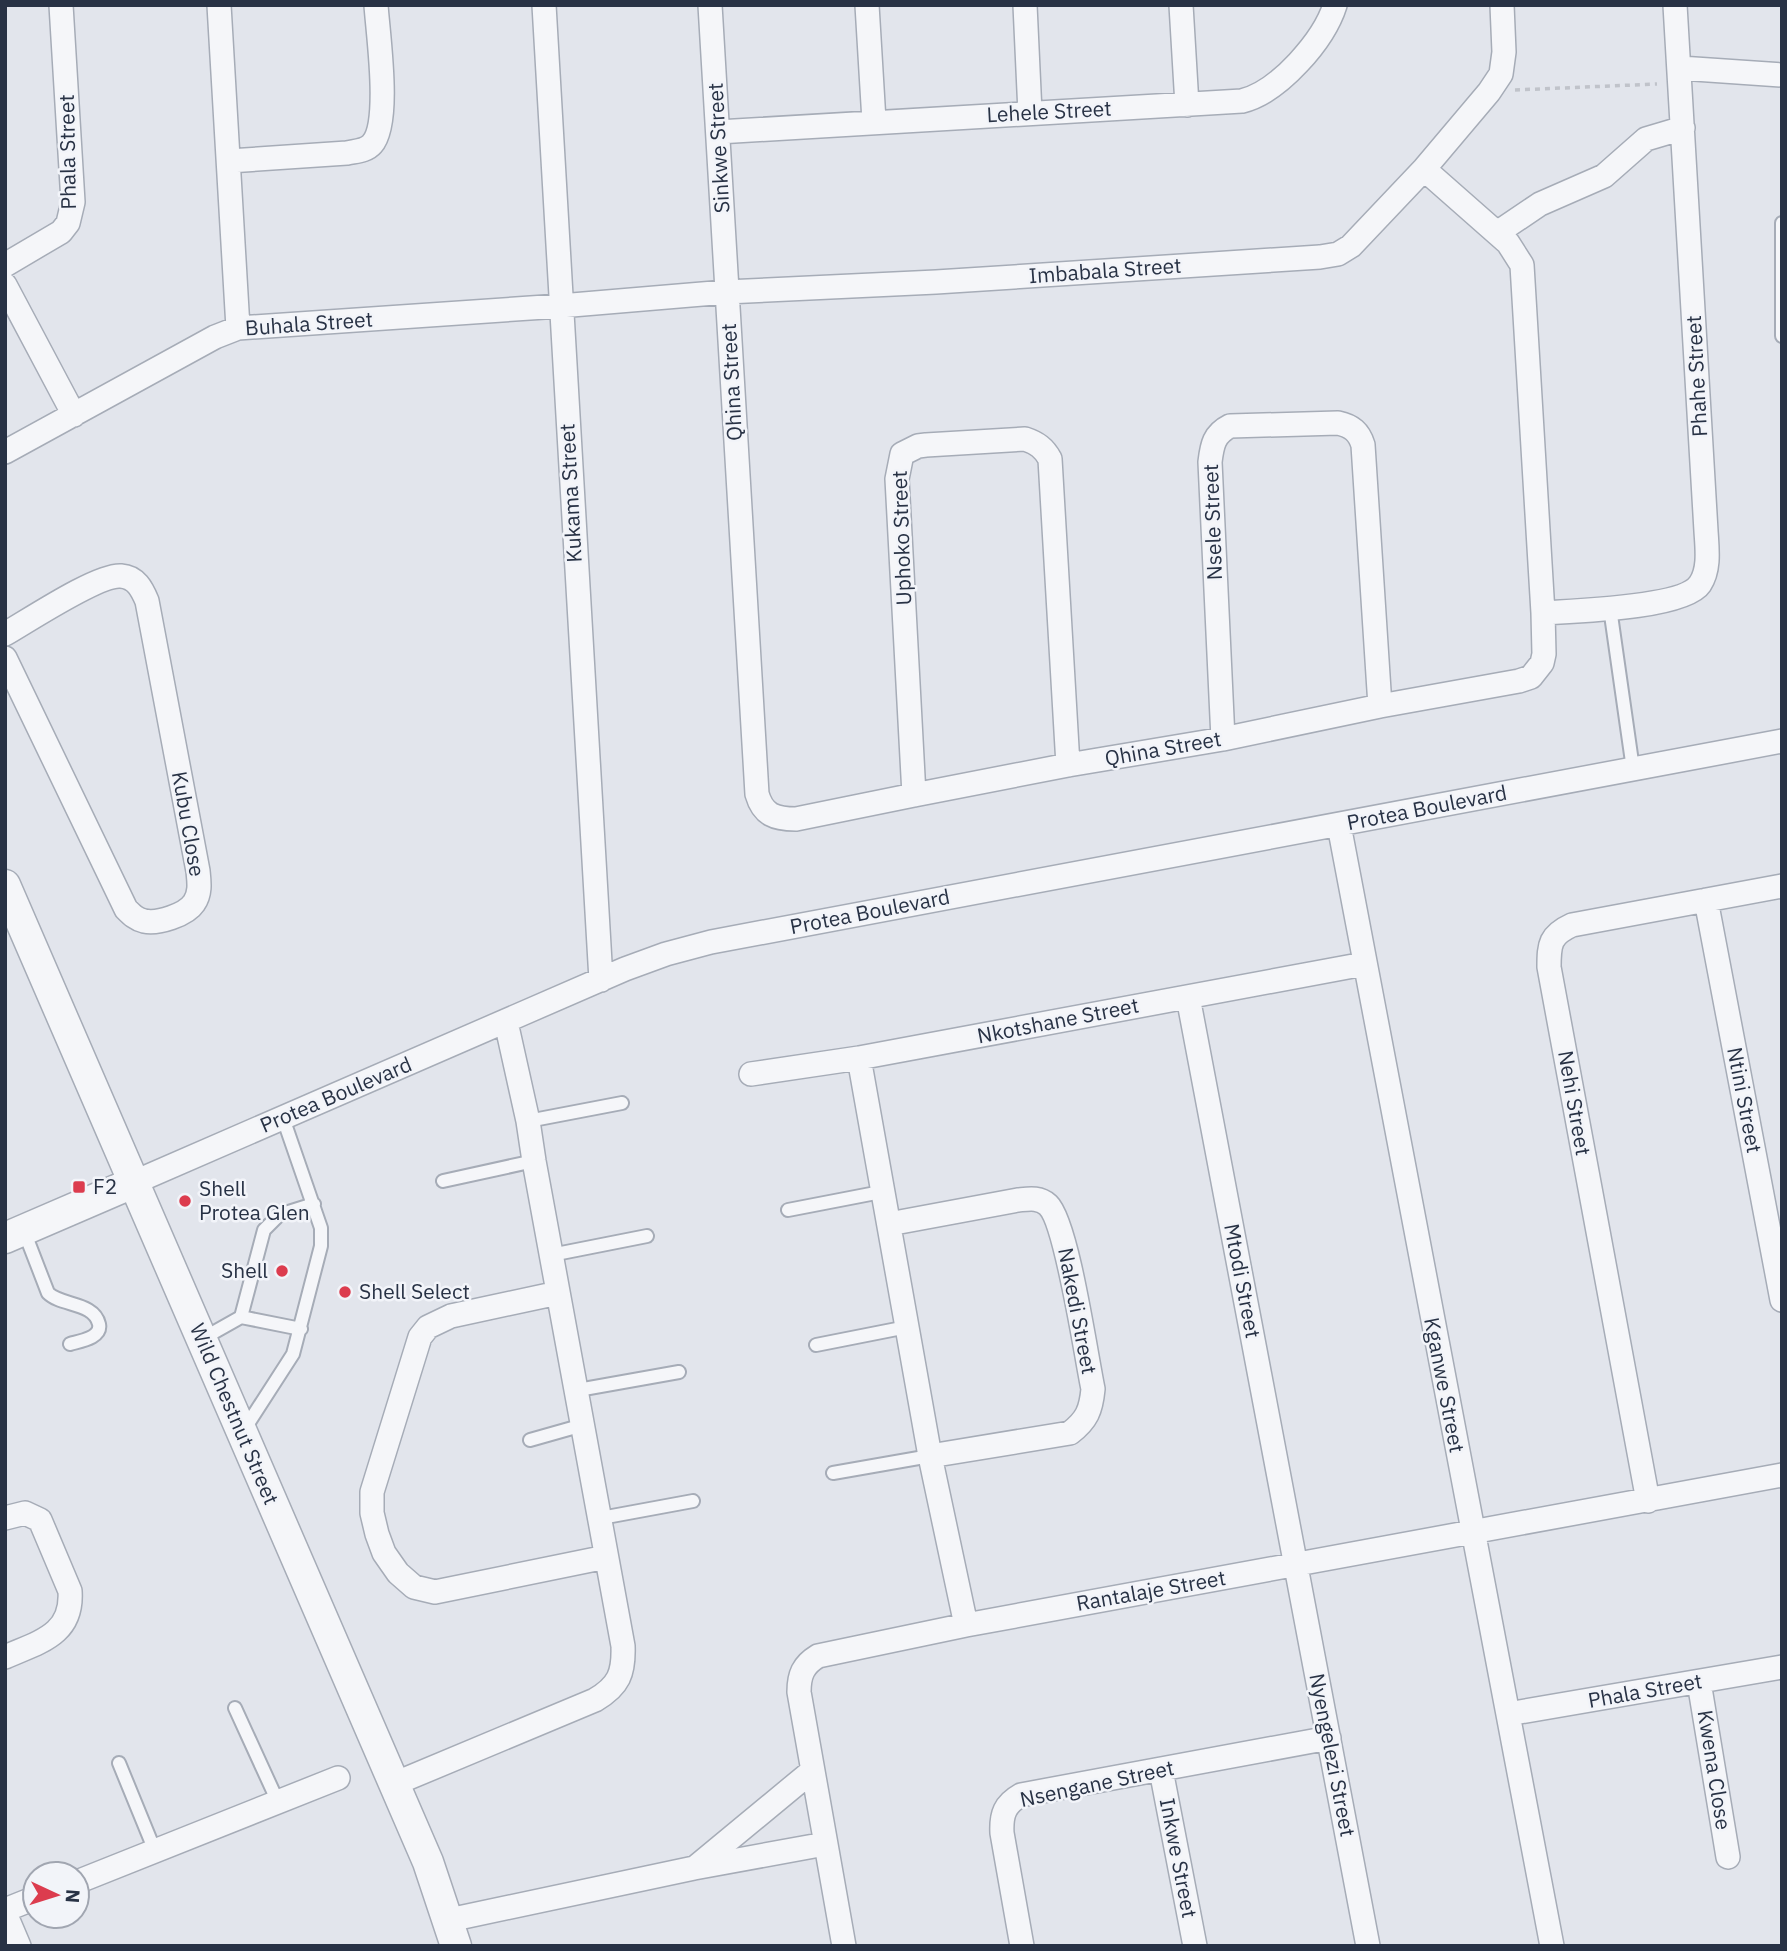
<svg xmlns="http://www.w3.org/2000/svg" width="1787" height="1951" viewBox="0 0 1787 1951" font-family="'IBM Plex Sans',sans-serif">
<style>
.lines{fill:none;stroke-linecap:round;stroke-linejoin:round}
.service-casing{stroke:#a6acb7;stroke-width:16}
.minor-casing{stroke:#a6acb7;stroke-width:26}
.tertiary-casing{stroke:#a6acb7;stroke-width:33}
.path{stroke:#c0c3ca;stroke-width:3.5;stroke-dasharray:5 5;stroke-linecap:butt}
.service{stroke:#f5f6f9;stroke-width:12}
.minor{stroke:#f5f6f9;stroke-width:23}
.tertiary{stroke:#f5f6f9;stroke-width:30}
.poi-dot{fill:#dc3c4e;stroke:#f2f4f9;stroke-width:2.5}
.labels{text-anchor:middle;stroke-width:5;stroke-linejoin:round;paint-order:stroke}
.street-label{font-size:21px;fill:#283245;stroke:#f2f4f9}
.poi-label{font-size:21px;fill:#283245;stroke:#f2f4f9;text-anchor:start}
</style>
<rect width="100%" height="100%" fill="#e2e5ec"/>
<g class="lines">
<defs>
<path id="service" d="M1782 223V336
M1610 608 1633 769
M528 1121 622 1103
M443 1181 534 1161
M788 1210 881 1192
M24 1231 48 1293C61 1306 94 1302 99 1324 102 1338 80 1341 70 1344
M551 1255 647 1236
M241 1317 264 1230 279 1215 314 1204
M202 1339 241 1317 301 1329
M816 1345 907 1327
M578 1390 679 1372
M244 1430 293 1354 321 1246V1228L283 1118
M530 1440 583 1425
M833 1473 930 1456
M601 1518 693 1501
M235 1708 278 1802
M119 1763 155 1851"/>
<path id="minor" d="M219 5 238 328
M544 5 601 980
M710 5 757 794C763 815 775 819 796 819L914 795 1068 765 1223 739 1380 706 1519 681 1531 677 1542 663 1544 654 1543 613 1522 265 1508 243 1424 169
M867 5 874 121
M1025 5 1030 113
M1181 5 1187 105
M1680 68 1782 75
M718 132 1242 101C1279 92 1324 40 1335 5
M229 161 347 153C356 151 366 151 372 144 391 123 378 35 376 5
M1497 233 1540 204 1604 176 1646 139 1683 128
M5 265 61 232 68 223 73 202 61 5
M5 285 74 415
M5 452 215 337 238 328 560 306 726 292 936 282 1320 257 1338 254 1351 246 1424 169 1489 92 1501 74 1504 52 1502 5
M1543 613C1574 611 1684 608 1700 584 1710 569 1707 548 1706 531L1675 5
M5 634C28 621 98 574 121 576 136 577 142 589 147 601L198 871C199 881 201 893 194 903 186 915 158 924 144 921 136 919 132 915 126 909L5 658
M1223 739 1210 462C1212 445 1214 434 1230 426L1338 423C1352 426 1359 432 1363 445L1380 706
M914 795 897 479 902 454 918 446 926 445 1025 439C1037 443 1044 448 1050 459L1068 765
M1339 825 1552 1946
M1706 900 1782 1300
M1188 997 1368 1946
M859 1058 930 1456 966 1625
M751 1074 859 1058 1364 964
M135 1182 625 969 666 954 711 942 1782 741
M889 1224 1018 1200C1029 1199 1039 1197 1048 1205 1067 1223 1086 1356 1093 1389 1091 1410 1087 1420 1070 1433L930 1456
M558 1293 451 1316 428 1327 420 1337 372 1492V1513L377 1534 384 1553 398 1573 414 1587 435 1592 606 1557
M1648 1501 1549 967C1549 944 1550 935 1572 925L1782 886
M5 1518 25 1513 40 1520 70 1591C73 1635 39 1642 5 1657
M1699 1682 1728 1857
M1508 1714 1782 1667
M1161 1770 1195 1946
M394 1784 595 1700C619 1686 624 1673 623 1646L534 1161 528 1121 506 1022
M697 1866 812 1771
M77 1882 338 1778
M5 1910 35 1898
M5 1913 19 1946
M449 1920 694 1868 825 1844
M844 1946 799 1692C799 1675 803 1665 818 1656L966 1625 1782 1475
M1022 1946 1002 1833C1001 1814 1005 1804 1021 1795L1329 1738"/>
<path id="tertiary" d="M5 885 428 1862 456 1946
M5 1238 135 1182"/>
</defs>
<use href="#service" class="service-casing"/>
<use href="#minor" class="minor-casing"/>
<use href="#tertiary" class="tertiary-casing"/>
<path class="path" d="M1515 90 1657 84"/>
<use href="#service" class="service"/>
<use href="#minor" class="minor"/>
<use href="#tertiary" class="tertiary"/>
</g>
<g class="poi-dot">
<rect x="72" y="1180" width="14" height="14" rx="3.5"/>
<circle cx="185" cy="1201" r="7"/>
<circle cx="282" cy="1271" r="7"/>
<circle cx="345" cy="1292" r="7"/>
</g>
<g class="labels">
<g class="street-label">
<text transform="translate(1049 112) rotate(-3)" y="7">Lehele Street</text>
<text transform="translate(719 148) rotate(-93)" y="7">Sinkwe Street</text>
<text transform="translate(68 152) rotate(-91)" y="7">Phala Street</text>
<text transform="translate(1105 271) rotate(-4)" y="7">Imbabala Street</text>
<text transform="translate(309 324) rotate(-4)" y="7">Buhala Street</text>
<text transform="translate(1697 376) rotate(-93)" y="7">Phahe Street</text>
<text transform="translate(732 382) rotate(-93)" y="7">Qhina Street</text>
<text transform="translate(571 493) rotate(-93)" y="7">Kukama Street</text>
<text transform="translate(1213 522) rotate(-92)" y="7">Nsele Street</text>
<text transform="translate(902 538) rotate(-92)" y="7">Uphoko Street</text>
<text transform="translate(1163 749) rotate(-10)" y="7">Qhina Street</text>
<text transform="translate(1427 808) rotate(-11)" y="7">Protea Boulevard</text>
<text transform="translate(188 824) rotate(80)" y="7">Kubu Close</text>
<text transform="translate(870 912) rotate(-11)" y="7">Protea Boulevard</text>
<text transform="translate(1058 1021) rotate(-11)" y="7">Nkotshane Street</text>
<text transform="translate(336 1095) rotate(-23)" y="7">Protea Boulevard</text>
<text transform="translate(1744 1100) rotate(79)" y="7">Ntini Street</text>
<text transform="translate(1574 1103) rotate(80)" y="7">Nehi Street</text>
<text transform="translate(1242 1281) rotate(79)" y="7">Mtodi Street</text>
<text transform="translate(1077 1311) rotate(79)" y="7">Nakedi Street</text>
<text transform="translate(1444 1385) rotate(79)" y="7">Kganwe Street</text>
<text transform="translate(234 1414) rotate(67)" y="7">Wild Chestnut Street</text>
<text transform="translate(1151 1591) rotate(-10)" y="7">Rantalaje Street</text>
<text transform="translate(1645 1691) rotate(-10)" y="7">Phala Street</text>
<text transform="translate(1332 1755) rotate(79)" y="7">Nyengelezi Street</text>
<text transform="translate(1714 1770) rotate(81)" y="7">Kwena Close</text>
<text transform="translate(1097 1784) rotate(-12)" y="7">Nsengane Street</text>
<text transform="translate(1178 1858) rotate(79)" y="7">Inkwe Street</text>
</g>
<g class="poi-label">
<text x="93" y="1194">F2</text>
<text x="199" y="1196">Shell<tspan x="199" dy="24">Protea Glen</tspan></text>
<text x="268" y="1278" text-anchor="end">Shell</text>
<text x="359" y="1299">Shell Select</text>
</g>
</g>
<rect width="1787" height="1951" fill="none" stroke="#283245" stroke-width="14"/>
<g transform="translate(56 1895) rotate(94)"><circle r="33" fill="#f2f4f9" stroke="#a1a6b1" stroke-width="2"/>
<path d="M0-5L12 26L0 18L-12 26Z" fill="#dc3c4e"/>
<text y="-10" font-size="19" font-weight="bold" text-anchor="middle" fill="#283245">N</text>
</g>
</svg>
